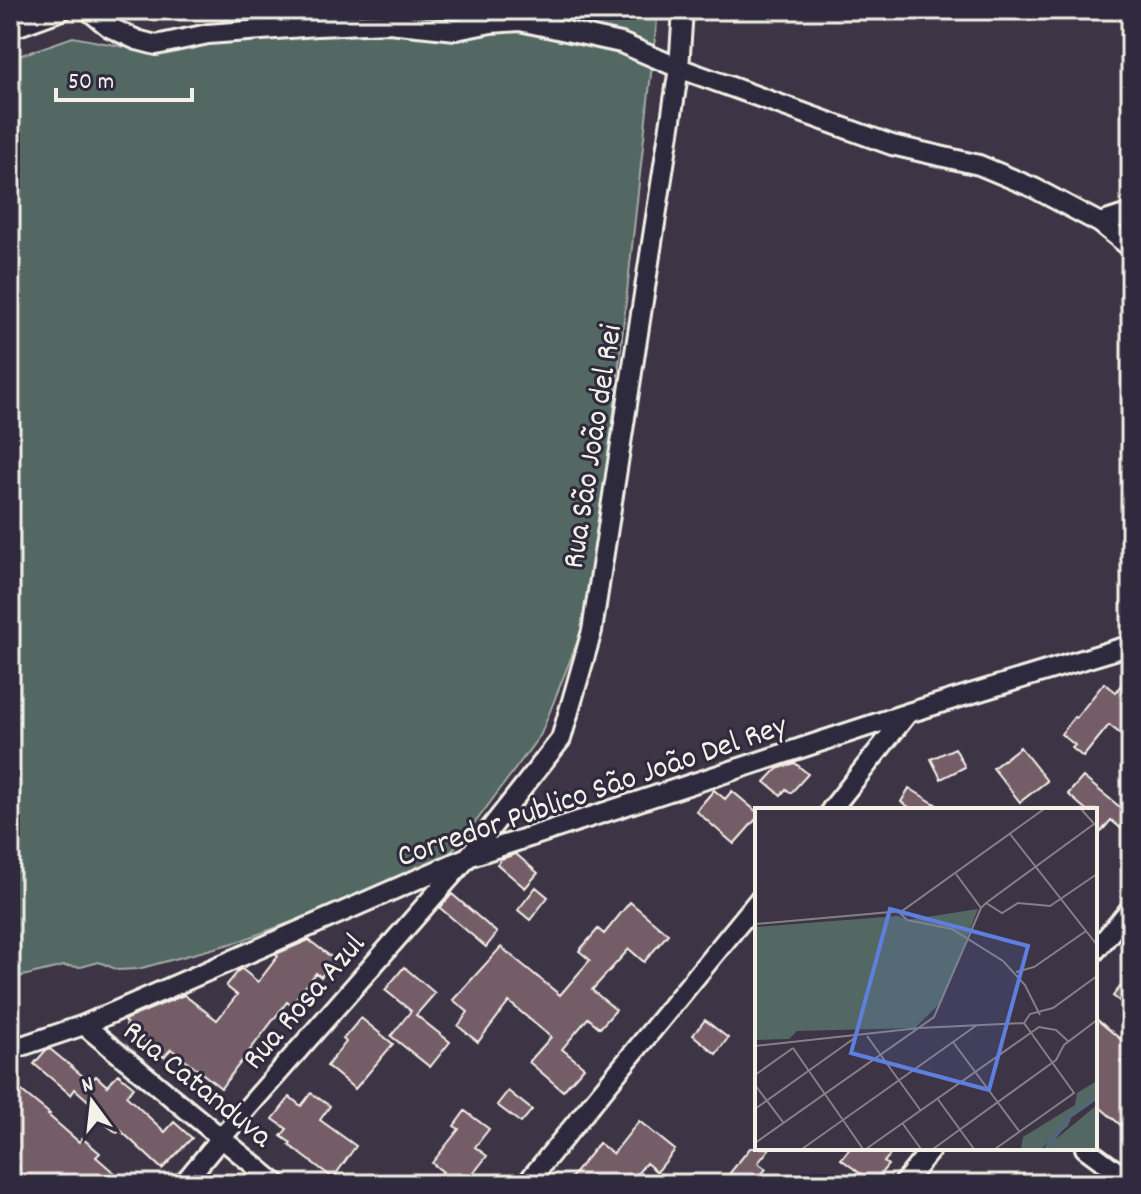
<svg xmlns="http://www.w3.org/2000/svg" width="1141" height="1194" viewBox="0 0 1141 1194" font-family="Dekko,sans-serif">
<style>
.green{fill:#536863;stroke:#a4aca6;stroke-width:2}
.building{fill:#755d67;stroke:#f4f1e8;stroke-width:2}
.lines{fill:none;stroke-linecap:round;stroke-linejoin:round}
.street-casing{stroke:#f4f1e8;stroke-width:24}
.street{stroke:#2f2a3d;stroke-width:18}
.labels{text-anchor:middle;stroke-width:6;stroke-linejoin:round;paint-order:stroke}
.street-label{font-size:32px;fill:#f4f1e8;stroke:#2f2a3d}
.inset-river{fill:none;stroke:#50667b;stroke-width:4}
.inset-road{fill:none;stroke:#868086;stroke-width:2}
.view{fill:#5e7fdd;fill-opacity:0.15;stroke:#5e7fdd;stroke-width:4}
.inset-edge{fill:none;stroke:#f4f1e8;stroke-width:4}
</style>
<rect width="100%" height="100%" fill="#3d3445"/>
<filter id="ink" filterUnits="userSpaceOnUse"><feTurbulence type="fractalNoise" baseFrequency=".0125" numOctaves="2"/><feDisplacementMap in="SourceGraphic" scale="16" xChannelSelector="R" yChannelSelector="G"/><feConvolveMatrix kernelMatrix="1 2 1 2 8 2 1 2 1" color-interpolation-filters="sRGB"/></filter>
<g filter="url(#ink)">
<path class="green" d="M247 10H658L593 602 541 734 478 819 438 868 237 942 138 969 118 970 99 962 81 967 64 966 10 979V59L73 37 152 52Z"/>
<path class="building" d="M1131 670V724L1122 735 1109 725 1083 757 1072 748 1075 745 1061 734 1074 717 1076 718 1104 683 1116 692Z
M1020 747 1047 781 1020 802 993 768Z
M955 748 965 767 941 779 931 759Z
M795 763 808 774 791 793 786 789 781 795 765 782 777 769Z
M1083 777 1131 816V837L1111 820 1095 839V810H1086L1068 794Z
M909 788 945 810H914L901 802Z
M714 790 725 799 732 791 757 812V818L734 844 696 811Z
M516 854 538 873 525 888 497 864 501 859Z
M536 887 548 897 530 920 518 910Z
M452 894 497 933 486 947 440 908Z
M630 902 668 934 644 962 629 949 592 990 616 1010 600 1028 588 1018 562 1049 584 1067 563 1091 529 1062 551 1037 509 1002 478 1042 458 1026 468 1012 453 1000 501 947 560 995 590 960 579 951 598 929 604 934Z
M309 940 335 960 321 977 316 973 291 1005 287 1002 221 1088 171 1049 164 1057 126 1026 127 1024 124 1020 184 995 217 1020 237 995 226 986 239 970 242 969 258 982 278 956 276 954Z
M404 967 435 993 416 1015 450 1042 430 1067 391 1036 411 1011 385 990Z
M1131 973V1010L1113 996Z
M361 1018 393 1044 355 1089 327 1066 346 1042 343 1039Z
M1095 1018 1131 1048 1120 1062 1131 1071V1134L1095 1103Z
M705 1020 728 1038 716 1054 693 1035Z
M50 1049 90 1082 96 1076 107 1086 118 1074 134 1087 126 1096 165 1132 174 1122 192 1138 162 1169 120 1130 117 1133 99 1119 103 1114 75 1089 71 1095 34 1064 45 1051Z
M18 1088 50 1114 48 1115 79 1142 82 1138 100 1153 96 1157 127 1184H20L10 1176V1098Z
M508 1091 532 1110 521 1123 497 1105Z
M311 1093 330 1106 320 1120 356 1146 333 1178 289 1145 291 1143 281 1136 287 1129 273 1119 290 1097 301 1106Z
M465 1111 489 1129 475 1147 487 1156 465 1184H433L443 1172 432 1163 459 1129 454 1126Z
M639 1121 675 1150 657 1172 646 1163 629 1184H566L599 1143 613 1154Z
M750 1148H770L758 1163 766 1169 753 1184H721Z
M850 1148H896L884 1162 888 1165 873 1183 841 1159Z"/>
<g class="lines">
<defs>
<path id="street" d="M88 10 109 27 137 40 156 45 208 34 317 26 389 23 456 30 491 23 520 21 621 43 679 68 892 145 979 165 1034 188 1100 223 1131 248
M10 29 62 10
M1100 223 1131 213
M831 810 908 713
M1095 951 1131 908
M84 1025 277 1184
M10 1050 84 1025 468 857 908 713 1131 645
M1085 1148 1131 1182
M183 1184 221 1138 468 857 561 739 592 631 679 68 683 10
M526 1184 757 902
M903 1184 932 1148"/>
</defs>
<use href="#street" class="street-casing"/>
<use href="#street" class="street"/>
</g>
</g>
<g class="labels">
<g class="street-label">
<text transform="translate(590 446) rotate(-81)" y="11">Rua São João del Rei</text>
<text transform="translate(591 789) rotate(-19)" y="11">Corredor Publico São João Del Rey</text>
<text transform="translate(302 1000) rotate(-49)" y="11">Rua Rosa Azul</text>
<text transform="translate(199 1082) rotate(39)" y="11">Rua Catanduva</text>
</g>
</g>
<g transform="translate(755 808)">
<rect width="342" height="342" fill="#3d3445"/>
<path d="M223 101 187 193 160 220 42 223 34 231 0 232V119L143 108 152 112ZM342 273V290L317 308 313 318 286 341H266L268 329 320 297 322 285ZM342 297V341H294L296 335Z" fill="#536863"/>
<path class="inset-river" d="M291 341 315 308 342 289"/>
<path class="inset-road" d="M326 1 342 19M255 26 342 137M201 66 226 100M231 95 339 16M226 100 231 95 247 105 263 95 295 98 342 66M144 104 152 112 197 121 248 153 270 177 285 207M0 116 147 103 289 1M261 164 279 159 331 123M269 215 275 206 298 200 342 168M112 228 166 303M198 234 264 323M0 238 164 220 269 215M38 240 108 341M0 267 38 240M0 277 28 314M182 290 219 341M0 301 101 229M148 316 166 341M0 335 179 209 226 100M47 341 222 217M111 341 284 219 301 222 314 234M178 341 301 252 309 237 342 212M240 341 319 285 269 215"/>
<path class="view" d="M135 101 273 138 234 282 96 245Z"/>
<rect width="342" height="342" class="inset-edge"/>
</g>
<rect width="1141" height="1194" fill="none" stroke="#2f2a3d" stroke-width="40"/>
<rect x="20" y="20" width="1101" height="1154" fill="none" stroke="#f4f1e8" stroke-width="3" filter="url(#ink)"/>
<g transform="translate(92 1102) rotate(345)" stroke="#2f2a3d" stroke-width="6" paint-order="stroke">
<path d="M0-6L14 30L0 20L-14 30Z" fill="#f4f1e8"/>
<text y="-12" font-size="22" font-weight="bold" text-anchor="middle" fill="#f4f1e8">N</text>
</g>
<path d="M56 88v12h136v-12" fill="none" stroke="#f4f1e8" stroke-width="4"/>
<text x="68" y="88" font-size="24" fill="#f4f1e8" stroke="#2f2a3d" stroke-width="6" paint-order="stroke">50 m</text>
</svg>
